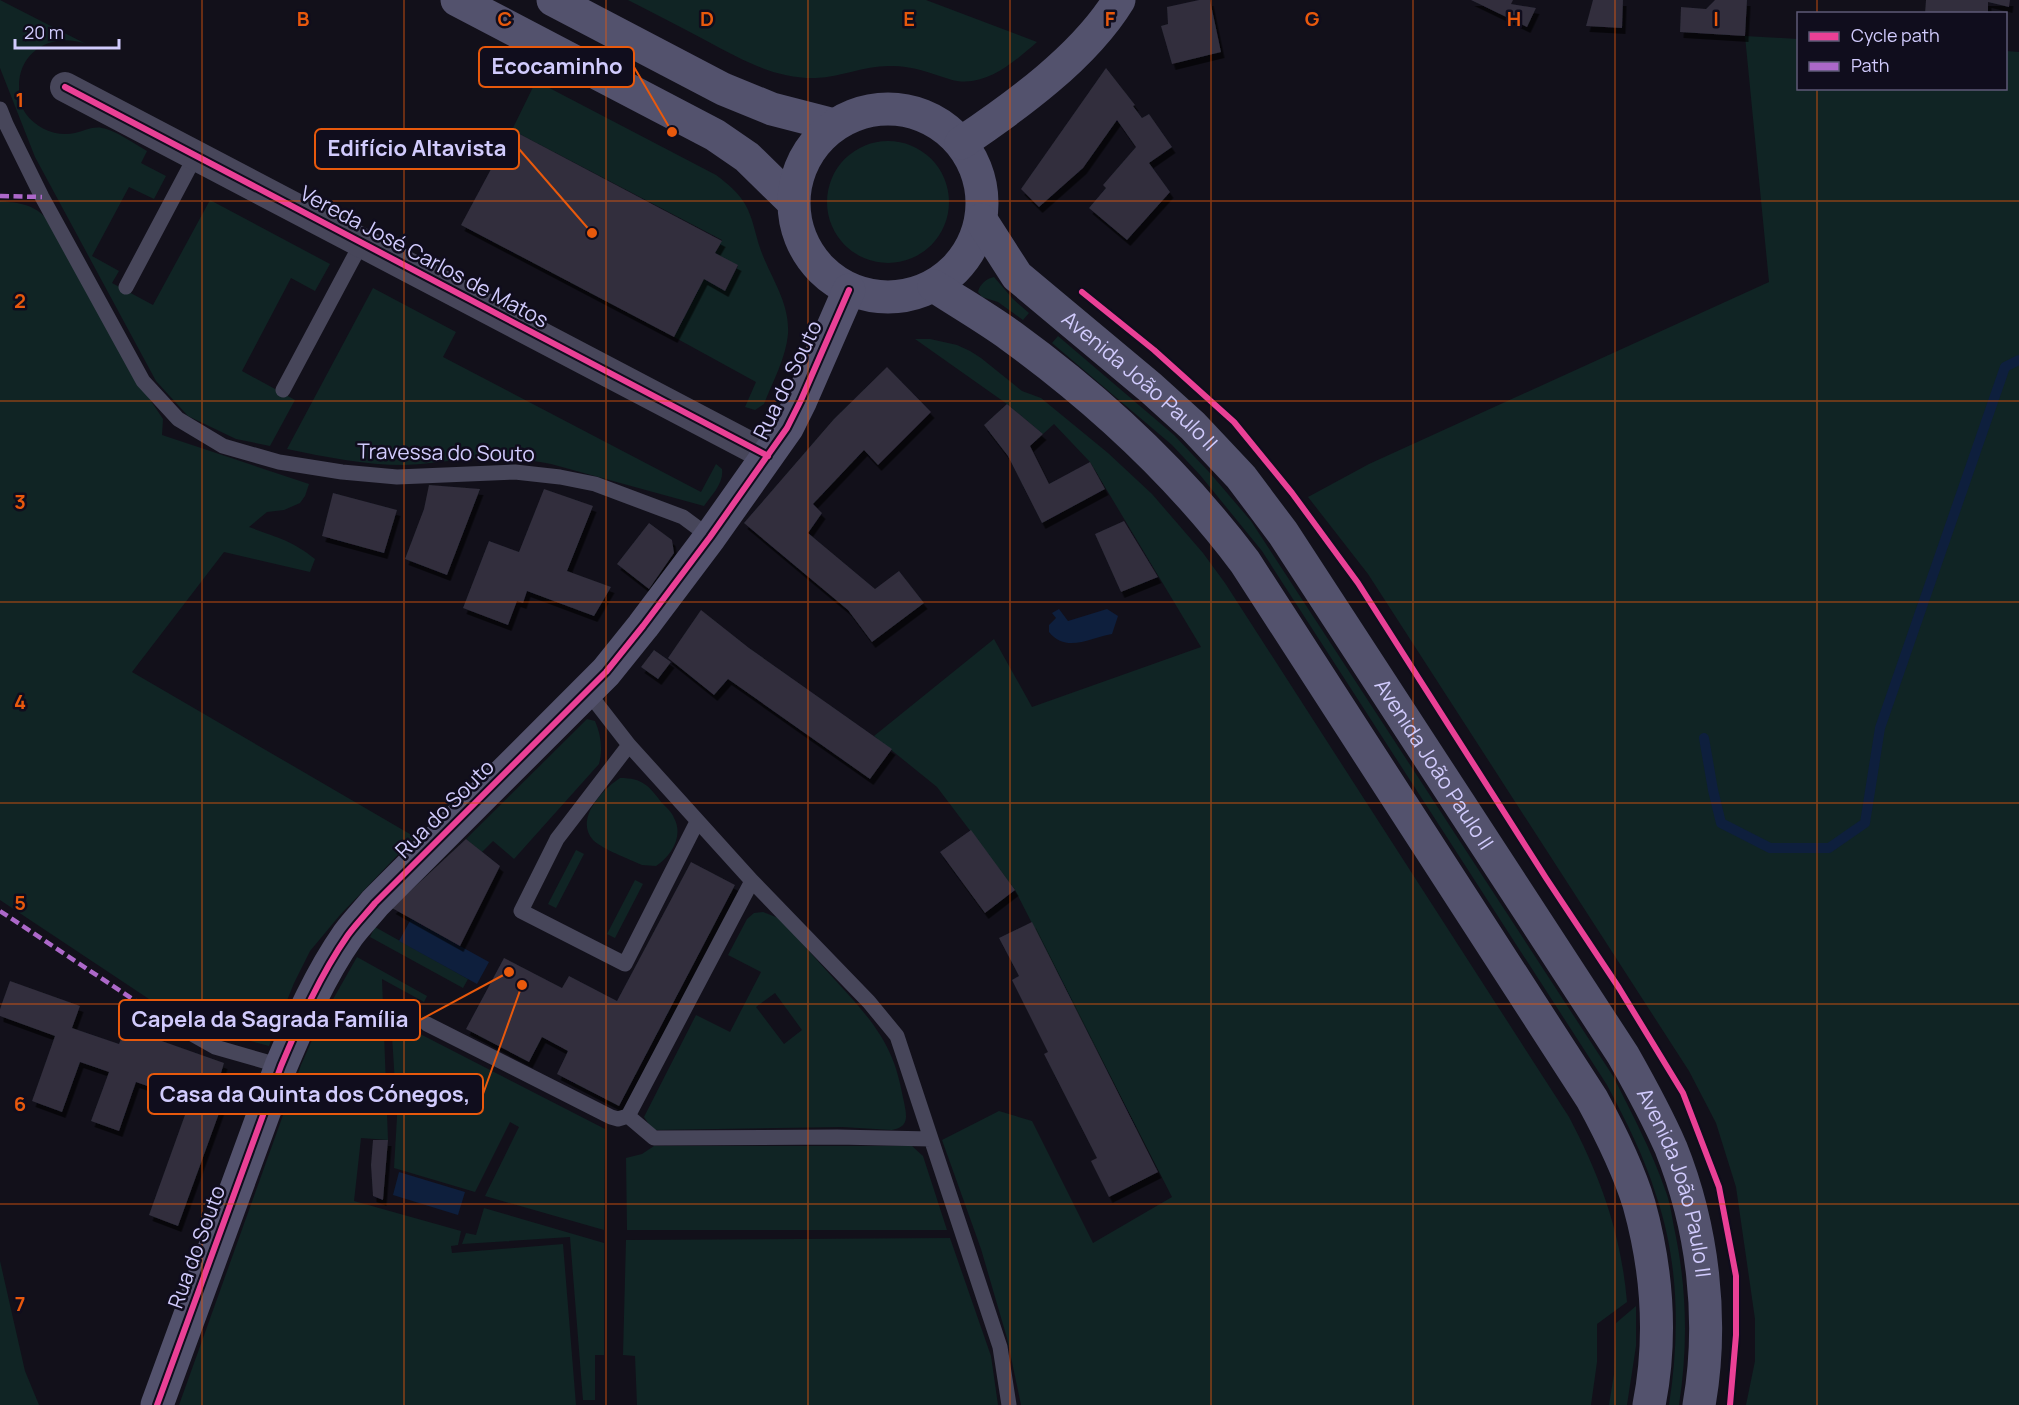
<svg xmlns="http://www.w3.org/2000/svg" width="2019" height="1405" viewBox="0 0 2019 1405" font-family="Manrope,sans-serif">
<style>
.green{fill:#102424;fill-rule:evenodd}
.water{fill:#0e1f3d}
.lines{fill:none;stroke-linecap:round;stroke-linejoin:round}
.stream{stroke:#0e1f3d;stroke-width:10}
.building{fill:#302e3c;filter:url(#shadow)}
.lane{stroke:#47465a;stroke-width:15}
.street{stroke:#47465a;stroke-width:30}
.secondary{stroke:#53526d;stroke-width:33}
.quiet{stroke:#ac68c9;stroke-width:4.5;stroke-dasharray:9 4.5;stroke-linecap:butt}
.cycleway-casing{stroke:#100d1d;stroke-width:10}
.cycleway{stroke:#ea4096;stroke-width:6}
.grid{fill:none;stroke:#e8590c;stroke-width:1.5;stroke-opacity:0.55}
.labels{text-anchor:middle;stroke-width:5;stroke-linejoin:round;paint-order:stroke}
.street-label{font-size:21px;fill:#d1cbfd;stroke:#100d1d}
.grid-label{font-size:20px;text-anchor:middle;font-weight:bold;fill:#e8590c;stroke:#100d1d;stroke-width:5;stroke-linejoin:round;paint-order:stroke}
.leader{fill:none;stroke:#e8590c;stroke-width:2}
.callout-dot{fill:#e8590c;stroke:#100d1d;stroke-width:2}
.callout{fill:#100d1d;stroke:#e8590c;stroke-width:2}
.callout-label{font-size:22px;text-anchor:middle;font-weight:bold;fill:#d1cbfd}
</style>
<defs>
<filter id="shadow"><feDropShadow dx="3.5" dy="6" stdDeviation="0" flood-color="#0009"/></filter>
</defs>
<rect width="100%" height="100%" fill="#12101a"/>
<path class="green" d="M0 0 86 44C54 32 18 50 19 88 19 97 21 107 26 114 37 129 57 137 75 133 84 131 93 126 102 128 115 130 135 144 147 151L141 163 166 176 154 199 129 187 92 256 119 271 112 283 153 305 210 200 330 264 315 291 291 278 242 371 295 400 270 446 236 439 188 416 156 381 35 157 0 68Z
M628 0H926L1037 42C1013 63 983 90 949 79 930 73 913 66 892 66 865 65 842 77 816 78 774 79 741 59 705 40 680 27 654 13 628 0Z
M1745 36 1798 39V88H2006V51L2019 52V1405H1746L1755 1361V1319L1736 1187 1716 1123 1689 1071 1368 574 1308 497 1369 464 1769 282Z
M536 81 716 175C728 184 738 192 745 204 753 218 755 233 760 248 770 277 790 302 788 334 786 358 772 383 764 404L755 410 745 407 756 382 674 337 704 279 725 291 738 266 715 253 722 240 512 130Z
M827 202a61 61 0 1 1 122 0a61 61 0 1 1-122 0Z
M0 201C20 203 34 204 48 220L133 374 163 419 162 435 309 484 305 496 300 503 284 510 267 512 249 527C275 537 292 540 315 559L310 572 224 552 132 672 415 837 340 915 310 951 294 983 269 1046 231 1036 194 1023 164 1009 0 900Z
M994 277 1013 299 1029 313 1023 320 998 302 982 297 978 292C979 285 987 278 994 277Z
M373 288 456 332 443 357 701 492 716 464 722 469C724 483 712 495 704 506L551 464C528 459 505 457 482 458 456 459 431 464 404 465 364 465 326 457 287 449Z
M1058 336 1174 435 1210 473 1251 521 1613 1076C1632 1114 1652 1151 1666 1192 1671 1205 1672 1219 1675 1232 1687 1290 1688 1347 1679 1405H1669C1680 1335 1679 1262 1656 1195 1644 1156 1626 1121 1607 1085L1262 551 1200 475 1172 445 1052 343Z
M915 339H930L957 345 970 351 981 358 1022 391 1041 398 1108 453 1152 494 1203 553 1225 583 1569 1117C1601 1178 1621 1233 1627 1302L1597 1324V1362L1591 1405H1021L1007 1338 981 1249 942 1140 999 1111 1032 1121 1093 1243 1172 1197 1015 890 937 787 874 736 994 639 1032 707 1201 647 1090 462 1054 424 1043 434 1007 404Z
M587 719 595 721C601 735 603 749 599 764L514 859 493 841 482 852 466 839Z
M620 778C643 778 649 786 662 803 666 807 672 812 674 818 684 836 671 856 656 866L642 865 635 862C624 857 601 848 593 840 574 819 603 789 620 778Z
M576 850 584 854 556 908 548 904Z
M635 880 643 884 615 938 607 934Z
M763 912 781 919C799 940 817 960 836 981 857 1004 880 1028 892 1058 898 1072 901 1088 904 1102 907 1117 909 1127 892 1130L842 1127 653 1130 644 1117 696 1015 730 1032 761 972 728 955 747 919 754 913ZM775 993 802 1030 784 1044 756 1007Z
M375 927 468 979 463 988 370 937Z
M357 957 427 996 424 1002 382 979 388 1140 361 1138 354 1201 461 1231 458 1245 451 1246 452 1253 563 1244 576 1405H179L301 1065 319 1024Z
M391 1019 605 1129 604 1230 485 1196 519 1127 510 1122 475 1192 394 1168 397 1117Z
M654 1146H912L923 1156 947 1230H627L626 1158 642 1154Z
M484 1208 604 1243V1355H595V1400H583L570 1237 462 1244 466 1233 476 1235Z
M950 1238 991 1356 998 1405H637L635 1356 623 1355 626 1240Z
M0 1261 25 1371 39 1405H0Z
M1636 1306V1346L1627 1405H1609L1614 1374 1616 1323Z"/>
<path class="water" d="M1059 609 1068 621 1107 609 1118 616 1112 634C1091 637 1067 654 1049 632V625L1056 618 1052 613Z
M411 919 489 962 477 984 399 941Z
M399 1172 465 1192 458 1215 393 1195Z"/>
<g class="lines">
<path class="stream" d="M1704 738 1713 790 1721 823 1770 848H1829L1865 823 1880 728 2005 367 2019 360"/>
</g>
<path class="building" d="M1199 0H1210L1221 52 1172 64 1161 26 1168 24 1167 7Z
M1471 0H1513L1511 4 1536 8 1527 27Z
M1593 0H1623L1622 28 1586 26Z
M1715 0H1747L1745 36 1680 32 1681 7 1706 9Z
M1926 0H2010L2009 7 1988 2V14H1925Z
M1106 68 1135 105 1133 106 1142 118 1149 114 1172 147 1149 163 1170 192 1127 240 1089 208 1106 188 1103 185 1136 147 1117 120 1083 168 1039 207 1021 189Z
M512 130 722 241 715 253 738 265 725 291 704 279 674 337 461 225Z
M887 367 931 412 878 465 864 450 813 504 822 513 808 533 875 589 899 571 924 603 872 642 848 610 744 523 834 419Z
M1007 404 1043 434 1030 446 1049 484 1090 462 1105 489 1042 523 1008 456 984 425Z
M429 485 480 489 447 575 405 559 424 509Z
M544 489 593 506 567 571 611 587 594 616 527 591 523 603 517 601 508 625 463 608 489 541 519 552Z
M333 493 397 510 384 553 322 536Z
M1124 521 1158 577 1121 592 1095 534Z
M649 523 672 540 674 553 649 589 617 564Z
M701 610 749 648 892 749 870 779 728 679 714 695 668 658Z
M654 650 671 662 658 679 641 667Z
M971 830 1015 890 985 913 940 852Z
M466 839 500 866 460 946 392 908Z
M691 862 735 885 619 1106 557 1074 568 1051 542 1037 529 1062 466 1029 504 958 562 988 569 976 617 1001Z
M1032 922 1158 1172 1109 1197 1091 1161 1097 1158 1044 1054 1048 1052 1012 980 1019 976 999 938Z
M10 981 80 1006 72 1028 119 1044 125 1028 224 1063 219 1080 230 1083 178 1226 149 1215 190 1101 136 1082 119 1131 91 1121 109 1072 80 1062 62 1112 32 1101 55 1036 0 1016V1009Z
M373 1140H388L383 1200 373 1196 371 1165Z"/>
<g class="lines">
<path class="lane" d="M0 109 6 124 42 197 143 381 178 419 223 446 279 462 342 472 397 477 515 472 560 477 595 484 683 517 710 537
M126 287 196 155
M283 390 362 242
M587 691 629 745
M697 822 625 964 521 911 557 839 629 745 752 881
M146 1008 215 1047 281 1066
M427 1024 611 1117 618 1119 628 1116 752 881 869 1002 897 1036 1000 1347 1009 1405
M628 1116 654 1138 837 1137 931 1139"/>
<path class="street" d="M65 87 768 456"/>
<g class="secondary">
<path d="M457 0 715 135 747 157 793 202"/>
<path d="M553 0 723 89 772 109 834 125"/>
<circle cx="888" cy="203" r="94"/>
<path d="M961 143C1016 106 1084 57 1119 0"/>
<path id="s1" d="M981 220 1017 276 1151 388 1193 426 1241 477 1283 533 1623 1055C1640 1085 1657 1116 1671 1148 1703 1228 1714 1320 1699 1405"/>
<path d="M934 286C960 303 986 318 1011 336 1099 400 1179 474 1245 562L1592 1099C1610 1132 1628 1168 1639 1204 1657 1269 1662 1339 1649 1405"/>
<path d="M157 1405 281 1066C300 1021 320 975 348 935 356 924 366 914 375 903L606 672 643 626 710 537 787 428 801 400 849 290"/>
</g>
<path class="quiet" d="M0 196 42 197
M0 911 146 1008"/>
<defs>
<path id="cycleway" d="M65 87 768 456
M1082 292 1154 350 1234 422 1292 493 1358 583 1546 878 1619 988 1683 1093 1719 1187 1736 1276V1335L1730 1405
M157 1405 281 1066C300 1021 320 975 348 935 356 924 366 914 375 903L606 672 643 626 710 537 787 428 801 400 849 290"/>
</defs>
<use href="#cycleway" class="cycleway-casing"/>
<use href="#cycleway" class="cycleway"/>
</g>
<path class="grid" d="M202 0V1405M404 0V1405M606 0V1405M808 0V1405M1010 0V1405M1211 0V1405M1413 0V1405M1615 0V1405M1817 0V14M1817 88V1405M0 201H2019M0 401H2019M0 602H2019M0 803H2019M0 1004H2019M0 1204H2019"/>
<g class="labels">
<g class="street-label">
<text transform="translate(424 257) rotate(28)" y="7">Vereda José Carlos de Matos</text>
<text transform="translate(788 380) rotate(-64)" y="7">Rua do Souto</text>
<text dy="7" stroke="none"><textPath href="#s1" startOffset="228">Avenida João Paulo II</textPath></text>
<text transform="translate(446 453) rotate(1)" y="7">Travessa do Souto</text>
<text dy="7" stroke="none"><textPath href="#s1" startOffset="714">Avenida João Paulo II</textPath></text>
<text transform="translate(445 809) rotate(-45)" y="7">Rua do Souto</text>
<text dy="7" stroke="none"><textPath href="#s1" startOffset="1200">Avenida João Paulo II</textPath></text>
<text transform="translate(197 1247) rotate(-70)" y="7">Rua do Souto</text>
</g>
</g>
<g class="grid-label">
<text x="303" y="26">B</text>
<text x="505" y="26">C</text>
<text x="707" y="26">D</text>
<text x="909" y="26">E</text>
<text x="1110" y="26">F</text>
<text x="1312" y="26">G</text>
<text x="1514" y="26">H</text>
<text x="1716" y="26">I</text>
<text x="20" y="107">1</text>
<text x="20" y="308">2</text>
<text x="20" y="509">3</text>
<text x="20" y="709">4</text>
<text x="20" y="910">5</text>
<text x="20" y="1111">6</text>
<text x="20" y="1311">7</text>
</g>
<path class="leader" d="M672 132L634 67M592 233L519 149M509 972L420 1020M522 985L483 1094"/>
<g class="callout-dot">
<circle cx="672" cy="132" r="6"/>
<circle cx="592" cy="233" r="6"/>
<circle cx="509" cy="972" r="6"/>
<circle cx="522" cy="985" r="6"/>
</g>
<g class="callout">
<rect x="479" y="47" width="155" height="40" rx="6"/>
<rect x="315" y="129" width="204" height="40" rx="6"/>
<rect x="119" y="1000" width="301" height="40" rx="6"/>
<rect x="148" y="1074" width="335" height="40" rx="6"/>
</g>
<g class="callout-label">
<text x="557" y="74">Ecocaminho</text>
<text x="417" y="156">Edifício Altavista</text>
<text x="270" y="1027">Capela da Sagrada Família</text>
<text x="315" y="1102">Casa da Quinta dos Cónegos,</text>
</g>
<rect x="1797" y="12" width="210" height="78" fill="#100d1d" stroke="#5d5977" stroke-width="1.5"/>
<rect x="1809" y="32" width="30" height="9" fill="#ea4096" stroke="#5d5977" stroke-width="1.5"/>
<text x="1851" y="42" font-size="18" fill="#d1cbfd">Cycle path</text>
<rect x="1809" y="62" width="30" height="9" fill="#ac68c9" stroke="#5d5977" stroke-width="1.5"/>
<text x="1851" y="72" font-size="18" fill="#d1cbfd">Path</text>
<path d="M15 39v9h104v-9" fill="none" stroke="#d1cbfd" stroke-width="3"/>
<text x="24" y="39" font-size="18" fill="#d1cbfd" stroke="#100d1d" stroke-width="4.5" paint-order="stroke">20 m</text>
</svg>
